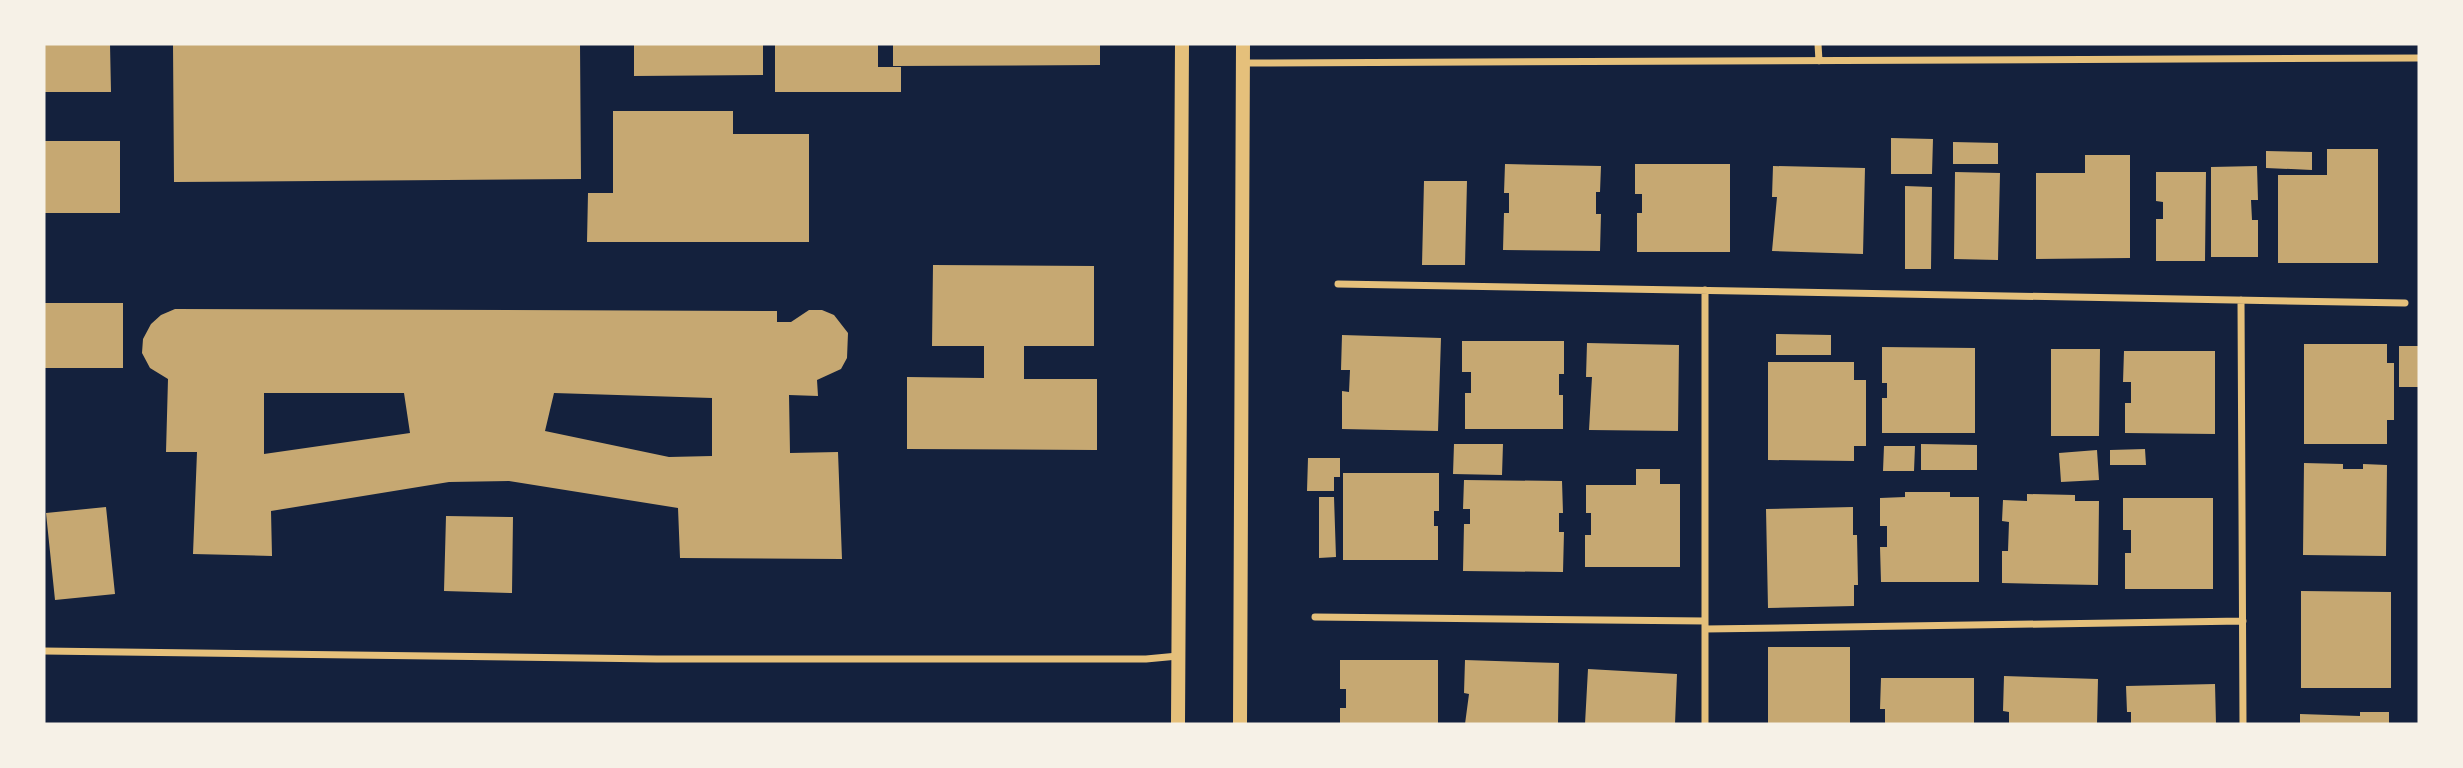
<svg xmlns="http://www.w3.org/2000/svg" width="2463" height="768" viewBox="0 0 2463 768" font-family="'Roboto Serif',serif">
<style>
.building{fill:#c6a872;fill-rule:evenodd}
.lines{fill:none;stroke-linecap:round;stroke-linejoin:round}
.minor{stroke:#e5c07b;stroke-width:7}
.secondary{stroke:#e5c07b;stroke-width:14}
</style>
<rect width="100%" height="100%" fill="#14213d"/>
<path class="building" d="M44 44H110L111 92H44Z
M173 44H580L581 179 174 182Z
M634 44H763V75L634 76Z
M775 44H878V67H901V92H775Z
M893 44H1100V65L893 66Z
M613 111H733V134H809V242H587L588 193H613Z
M1891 138 1933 139 1932 174H1891Z
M44 141H120V213H44Z
M1953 142 1998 143V164H1953Z
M2327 149H2378V263H2278V175H2327Z
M2266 151 2312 152V170L2266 168Z
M2085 155H2130V258L2036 259V173H2085Z
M1505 164 1601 166 1600 192H1596V214H1601L1600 251 1503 250 1504 213H1509V193H1504Z
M1635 164H1730V252H1637V213H1642V194H1635Z
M1773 166 1865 168 1863 254 1772 251 1777 197H1772Z
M2257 166 2258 200H2251L2252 220H2258V257H2211V167Z
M1955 172 2000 173 1998 260 1954 259Z
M2156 172H2206L2205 261H2156V219H2163V202L2156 201Z
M1424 181H1467L1465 265H1422Z
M1905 186 1932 187 1931 269H1905Z
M933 265 1094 266V346H1024V379H1097V450L907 449V377L984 378V346H932Z
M44 303H123V368H44Z
M175 309 777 311V322H791L809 310H822L834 315 848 333 847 358 841 369 817 380 818 396 789 395 790 453 838 452 842 559 680 558 678 508 509 481 449 482 271 511 272 556 193 554 197 452H166L168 379 150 368 142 353 143 339 151 324 161 315ZM264 393H404L410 433 264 454ZM554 393 712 398V456L669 457 545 431Z
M1776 334 1831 335V355H1776Z
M1342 335 1441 338 1438 431 1342 429V391L1349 392 1350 370H1341Z
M1462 341H1564V374H1559V395H1563V429H1465V393H1471V372H1462Z
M1587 343 1679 345 1678 431 1589 430 1592 377H1586Z
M2304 344H2387V363H2394V420H2387V444H2304Z
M2399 346H2419V387H2399Z
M1882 347 1975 348V433H1882V398H1887V383H1882Z
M2051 349H2100L2099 436H2051Z
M2124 351H2215V434L2125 433V403H2131V382H2123Z
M1768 362H1854V380H1866V446H1854V461L1768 460Z
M1454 444H1503L1502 475 1453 474Z
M1921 444 1977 445V470H1921Z
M1884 446H1915L1914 471H1883Z
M2145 449 2146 465H2110V450Z
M2097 450 2099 480 2061 482 2059 453Z
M1308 458H1340V477H1334V491H1307Z
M2304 463 2343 464V469H2363V464L2387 465 2386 556 2303 555Z
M1636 469H1660V484H1680V567H1585V535H1591V513H1586V485H1636Z
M1343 473H1439V511H1434V526H1438V560H1343Z
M1464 480 1562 481 1563 513H1559V532H1564L1563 572 1463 571 1464 524H1470V509H1463Z
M1905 492H1950V497H1979V582H1881L1880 547H1887V526H1880V498L1905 497Z
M2027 494 2075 495V501H2099L2098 585 2002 583V551H2008L2009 522 2002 521 2003 500 2027 501Z
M1319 497H1334L1336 557 1319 558Z
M2123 498H2213V589H2125V553H2131V530H2123Z
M106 507 115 594 55 600 46 513Z
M1853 507V535H1857L1858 585H1854V606L1768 608 1766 509Z
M446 516 513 517 512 593 444 591Z
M2301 591 2391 592V688H2301Z
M1768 647H1850V724H1768Z
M1340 660H1438V724H1340V708H1346V689H1340Z
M1465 660 1559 663 1558 724H1465L1469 694 1464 693Z
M1588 669 1677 674 1675 724H1585Z
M2004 676 2098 679 2097 724H2009V712L2003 711Z
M1881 678H1974V724H1885V709H1880Z
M2215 684 2216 724H2131V712H2127L2126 686Z
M2360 712H2389V724H2300V714L2360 716Z"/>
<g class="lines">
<path class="minor" d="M1818 44 1819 61
M1243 63 2419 58
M1338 284 2405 303
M1705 290V724
M2241 300 2243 724
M1315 617 1705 621
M1705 629 2243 621
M44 651 657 659H1146L1178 656"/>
<path class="secondary" d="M1178 724 1182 44
M1240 724 1243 44"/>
</g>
<rect width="2463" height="768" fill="none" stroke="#f6f1e7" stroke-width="91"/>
</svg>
